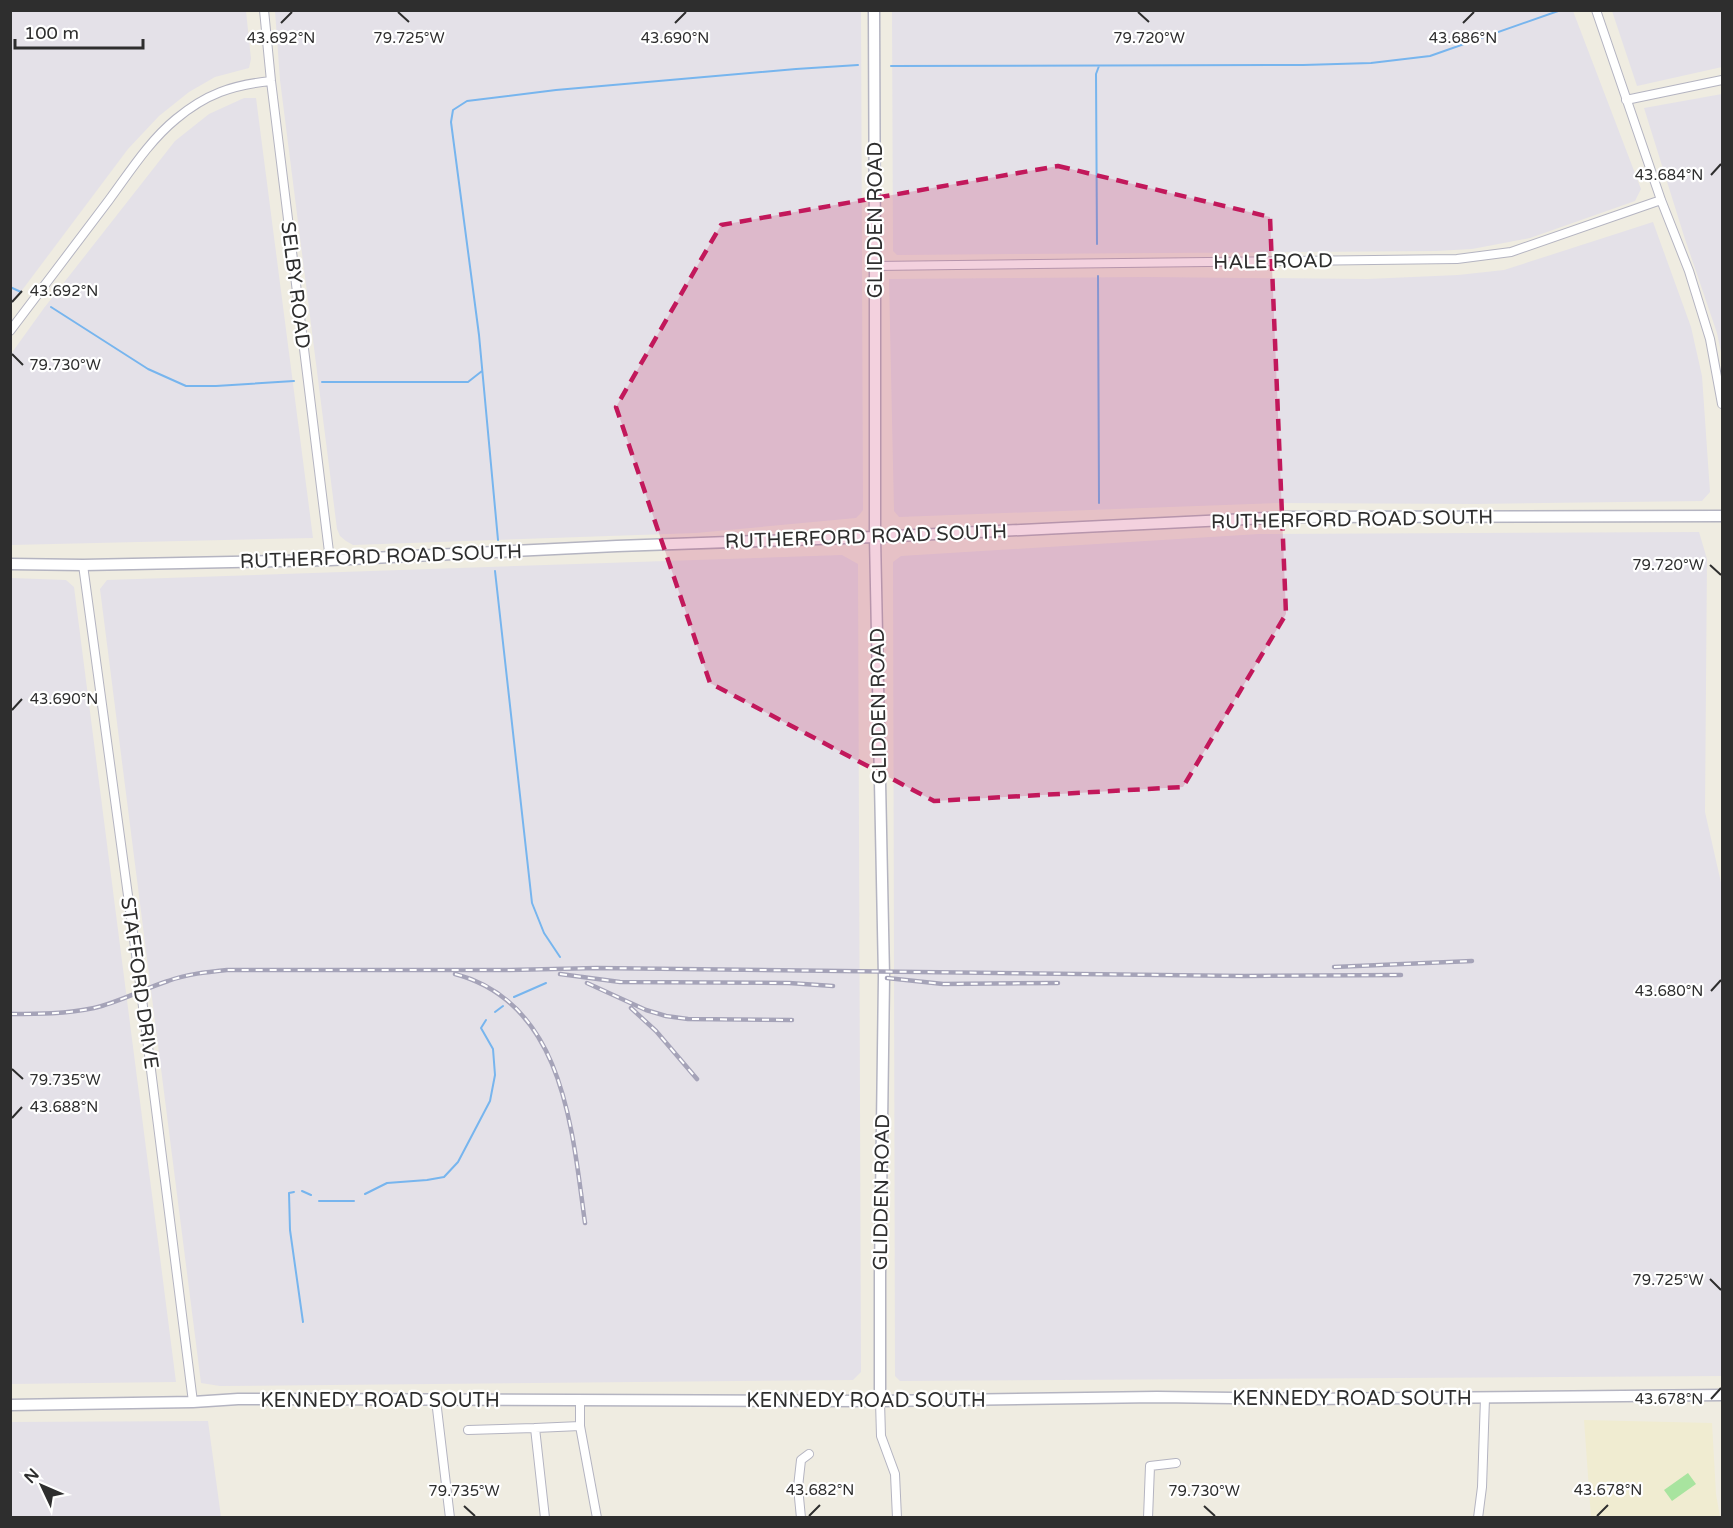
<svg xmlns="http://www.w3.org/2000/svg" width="1733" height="1528" viewBox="0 0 1733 1528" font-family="'Varela Round',sans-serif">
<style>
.industrial{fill:#e4e1e8}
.education{fill:#f0ecd1}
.green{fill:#a8e49f}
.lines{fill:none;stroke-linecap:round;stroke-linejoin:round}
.stream{stroke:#77b5ee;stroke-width:2}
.street-casing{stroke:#b4b4c1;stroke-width:10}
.secondary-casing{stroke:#b4b4c1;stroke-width:13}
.street{stroke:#fff;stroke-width:8}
.secondary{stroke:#fff;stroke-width:10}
.rail-casing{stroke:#a5a3b8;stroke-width:4.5}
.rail{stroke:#fff;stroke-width:2;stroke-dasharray:7;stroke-linecap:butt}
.marked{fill:#c2185b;fill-opacity:0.2;stroke:#c2185b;stroke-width:4.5;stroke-dasharray:12 8;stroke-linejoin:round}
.ticks{fill:none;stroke:#2e2e2e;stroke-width:2}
.labels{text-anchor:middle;stroke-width:4.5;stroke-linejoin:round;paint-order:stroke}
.street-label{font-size:20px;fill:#2e2e2e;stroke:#fff}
.ticks-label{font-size:15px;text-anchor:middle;fill:#2e2e2e;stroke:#fff;stroke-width:4.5;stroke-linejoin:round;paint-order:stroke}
</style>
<rect width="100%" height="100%" fill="#efece1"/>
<path class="industrial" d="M11 10 246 11 251 59 249 68 215 77 189 92 159 116 128 149 11 305Z
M275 11H861L863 510 860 514 856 518 696 533 353 545 346 541 340 536 337 529 280 80Z
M892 11H1573L1641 189 1635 201 1530 238 1472 249 1436 251 897 255 893 251Z
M1612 11H1722V67L1637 86Z
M1722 94V357L1717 333 1684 236 1644 108Z
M244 98H256L313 538 11 545V354L44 308 175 141 209 114Z
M1653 222 1691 327 1702 376 1710 492 1702 501 1476 504 1279 503 899 517 894 511 889 279 1147 277 1367 279 1458 275 1504 270Z
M1699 532 1707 559 1705 812 1722 887V1376L900 1381 895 1376 893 562 901 556 1259 534Z
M842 555 858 564 861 1372 853 1380 220 1386 201 1383 100 589 107 580Z
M11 578 66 580 74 587 176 1382 11 1384Z
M208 1421 221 1517H11V1422Z"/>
<path class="education" d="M1584 1420 1712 1423 1716 1494 1720 1517H1591Z"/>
<path class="green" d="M1688 1473 1696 1484 1672 1501 1664 1490Z"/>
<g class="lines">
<path class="stream" d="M891 66 1303 65 1371 63 1430 56 1561 10
M1097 244 1096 74 1099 66
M1098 276 1099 503
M10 287 21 292
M51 307 148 369 186 386H216L294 381
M322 382H468L482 371
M498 540 479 335 451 122 453 110 467 101 556 90 796 69 858 65
M495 571 532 903 544 933 560 957
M514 997 546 983
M495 1012 503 1006
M302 1191 311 1195
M294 1192 289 1193 290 1230 303 1322
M365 1194 387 1183 427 1180 444 1177 458 1162 490 1101 495 1075 493 1049 481 1028 486 1020
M319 1201H354"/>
<defs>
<path id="street" d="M264 10 271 81 330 560
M1596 10 1661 200 1689 271 1710 339 1722 404
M1626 100 1722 80
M875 266 1457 259 1511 252 1661 200
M10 331C43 287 76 244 109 200 129 173 149 141 176 119 206 94 232 85 271 81
M83 565 141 991 193 1402
M436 1400 450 1518
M580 1400V1426L597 1518
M880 1401 881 1436 895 1474 897 1518
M535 1428 545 1518
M468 1430 535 1428 580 1426
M801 1518 798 1487 801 1460 809 1454
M1148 1518 1150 1466 1176 1463
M1478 1518 1482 1487 1485 1398"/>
<path id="secondary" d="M874 10 875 266V537L884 977 880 1274V1401
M10 564 83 565 330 560 617 546 875 537 1288 517 1722 516
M10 1405 193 1402 238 1399 880 1401 1157 1397 1308 1399 1722 1395"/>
</defs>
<use href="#street" class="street-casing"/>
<use href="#secondary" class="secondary-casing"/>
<use href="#street" class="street"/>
<use href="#secondary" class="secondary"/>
<defs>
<path id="rail" d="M1334 967 1472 961
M455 974C564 1003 572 1129 585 1223
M560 974 620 982 789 983 833 986
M887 978 943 984 1058 983
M587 983 646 1010 666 1016 688 1019 792 1020
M631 1008 656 1031 697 1079
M10 1014C38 1014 66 1014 94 1008 120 1002 143 989 168 981 187 974 207 972 227 970H510L597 968 1244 976 1401 975"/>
</defs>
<use href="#rail" class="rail-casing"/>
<use href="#rail" class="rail"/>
</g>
<path class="marked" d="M1058 166 1270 217 1286 614 1183 787 934 801 710 683 616 407 721 225Z"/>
<path class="ticks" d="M398 12 409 22M1138 12 1149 22M281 23 292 12M675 23 686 12M1463 23 1474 12M1711 175 1721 164M12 302 22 291M12 354 23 365M1710 565 1721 575M12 710 22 699M1711 991 1721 980M12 1069 23 1079M12 1118 22 1107M1710 1279 1721 1290M1711 1399 1721 1388M464 1506 475 1516M1204 1506 1215 1516M809 1516 820 1505M1597 1516 1608 1505"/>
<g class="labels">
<g class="street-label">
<text transform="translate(875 220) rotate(-90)" y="7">GLIDDEN ROAD</text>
<text transform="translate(1273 261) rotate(-1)" y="7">HALE ROAD</text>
<text transform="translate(296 285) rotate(83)" y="7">SELBY ROAD</text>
<text transform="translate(1352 519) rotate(-1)" y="7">RUTHERFORD ROAD SOUTH</text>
<text transform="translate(866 536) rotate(-2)" y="7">RUTHERFORD ROAD SOUTH</text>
<text transform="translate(381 556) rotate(-2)" y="7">RUTHERFORD ROAD SOUTH</text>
<text transform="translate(878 706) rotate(-91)" y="7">GLIDDEN ROAD</text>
<text transform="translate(140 983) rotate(82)" y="7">STAFFORD DRIVE</text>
<text transform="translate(881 1192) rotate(-89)" y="7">GLIDDEN ROAD</text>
<text x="1352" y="1405">KENNEDY ROAD SOUTH</text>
<text x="380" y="1407">KENNEDY ROAD SOUTH</text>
<text x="866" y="1407">KENNEDY ROAD SOUTH</text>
</g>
</g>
<g class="ticks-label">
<text x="409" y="43">79.725°W</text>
<text x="1149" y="43">79.720°W</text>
<text x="281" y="43">43.692°N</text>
<text x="675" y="43">43.690°N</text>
<text x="1463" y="43">43.686°N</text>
<text x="1669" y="180">43.684°N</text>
<text x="64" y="296">43.692°N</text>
<text x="65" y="370">79.730°W</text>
<text x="1668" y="570">79.720°W</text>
<text x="64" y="704">43.690°N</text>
<text x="1669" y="996">43.680°N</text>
<text x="65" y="1085">79.735°W</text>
<text x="64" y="1112">43.688°N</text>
<text x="1668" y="1285">79.725°W</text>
<text x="1669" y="1404">43.678°N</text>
<text x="820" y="1495">43.682°N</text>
<text x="1608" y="1495">43.678°N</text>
<text x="464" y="1496">79.735°W</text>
<text x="1204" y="1496">79.730°W</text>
</g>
<rect width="1733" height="1528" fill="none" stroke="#2e2e2e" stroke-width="24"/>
<g transform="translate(42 1486) rotate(314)" stroke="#ffffff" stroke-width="4.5" paint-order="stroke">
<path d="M0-4.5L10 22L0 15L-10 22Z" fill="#2e2e2e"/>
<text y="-9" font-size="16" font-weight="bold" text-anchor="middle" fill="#2e2e2e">N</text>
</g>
<path d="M15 39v9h128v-9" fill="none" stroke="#2e2e2e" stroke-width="3"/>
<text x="24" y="39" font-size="18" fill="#2e2e2e" stroke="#ffffff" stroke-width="4.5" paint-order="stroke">100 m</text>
</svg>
